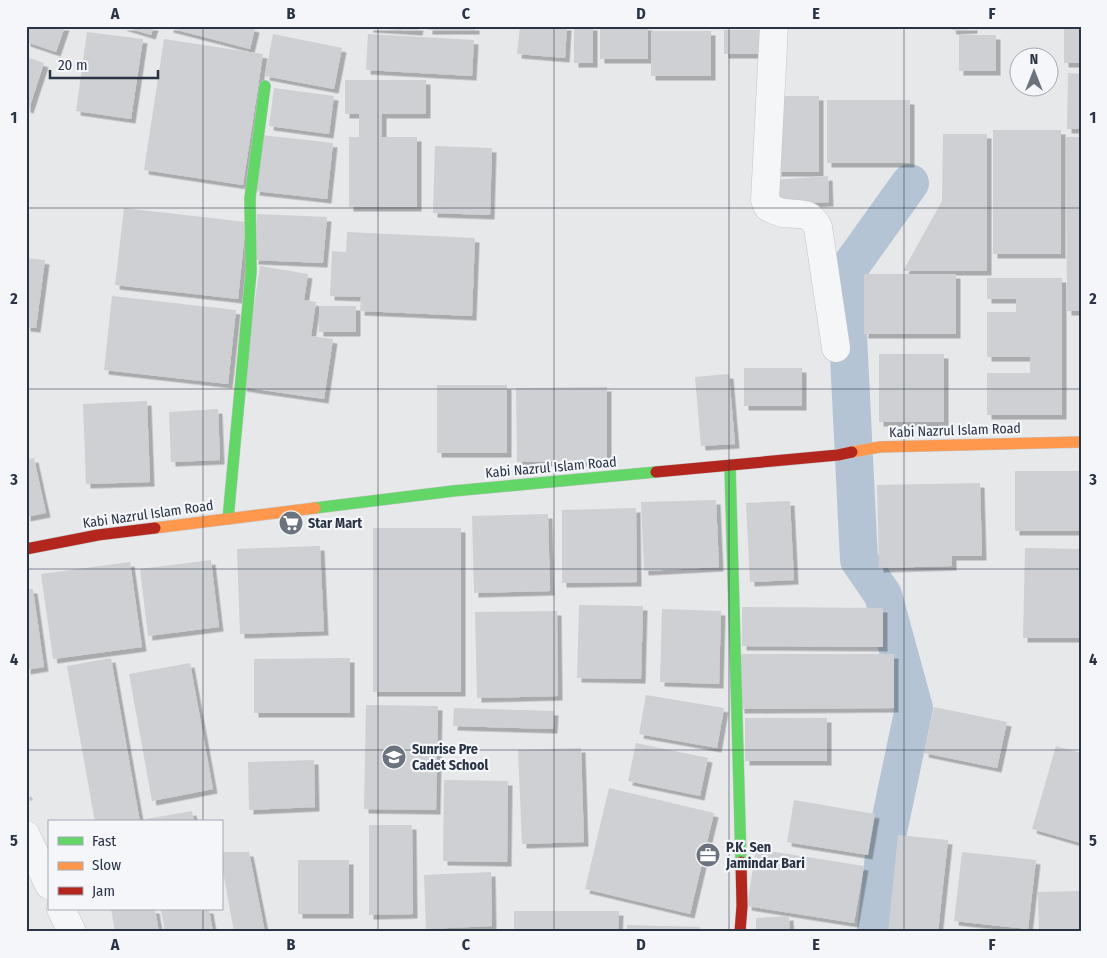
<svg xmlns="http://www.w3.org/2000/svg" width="1107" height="958" viewBox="0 0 1107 958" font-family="'Fira Sans Condensed',sans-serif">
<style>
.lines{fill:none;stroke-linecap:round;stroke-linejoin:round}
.canal{stroke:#b4c4d5;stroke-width:38}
.building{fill:#ced0d3;filter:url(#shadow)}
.street-casing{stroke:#c4c6c8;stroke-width:29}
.fast-casing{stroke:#c4c6c8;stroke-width:12}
.slow-casing{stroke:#c4c6c8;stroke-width:12}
.jam-casing{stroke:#c4c6c8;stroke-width:12}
.path{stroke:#c5c6ca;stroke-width:3;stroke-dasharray:4 4;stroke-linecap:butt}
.street{stroke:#f5f6f7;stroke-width:28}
.fast{stroke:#63d668;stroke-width:11}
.slow{stroke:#ff974d;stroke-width:11}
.jam{stroke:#b3261e;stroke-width:11}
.grid{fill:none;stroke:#2b3445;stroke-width:1;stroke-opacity:0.55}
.labels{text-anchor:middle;stroke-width:4.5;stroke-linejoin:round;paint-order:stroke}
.street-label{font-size:14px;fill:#2b3445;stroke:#f4f6f9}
.poi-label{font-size:14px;font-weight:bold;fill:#2b3445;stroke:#f4f6f9;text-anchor:start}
.neatline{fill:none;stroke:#2b3445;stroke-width:2}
.grid-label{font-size:16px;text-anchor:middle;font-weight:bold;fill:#2b3445}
</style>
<defs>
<filter id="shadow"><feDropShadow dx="4.5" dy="4.5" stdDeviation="0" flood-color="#0004"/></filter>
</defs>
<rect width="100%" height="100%" fill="#e6e8ea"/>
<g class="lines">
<path class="canal" d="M876 932 885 846 914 708 883 595 859 560 845 274 910 183"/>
</g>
<path class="building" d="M26 26H65L56 52 26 42Z
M121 26H154L151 35Z
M169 26H247L255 28 250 49 169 28Z
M369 26H419L418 31 369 28Z
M428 26H475V30H428Z
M520 26H567L565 58 517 54Z
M574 26H593V63H574Z
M600 26H648V59H600Z
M951 26H973V29L952 30Z
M1064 26H1081V63H1064Z
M724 30H760V54H724Z
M651 31H711V76H651Z
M87 32 143 39 131 119 76 111Z
M273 34 342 48 334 89 265 76Z
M368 34 474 40 472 76 366 70Z
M959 35H996V71H959Z
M164 39 263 54 243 185 144 170Z
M26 57 44 63 29 109 26 108Z
M1068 73 1081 74V129H1067Z
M345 80H426V114H382V137H417V207H349V137H359V114H345Z
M274 88 334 96 329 134 269 126Z
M777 96H819V172H777Z
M827 100H910V163H827Z
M993 130H1061V254H993Z
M943 134H987V271H903L942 201Z
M262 135 333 143 327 199 255 191Z
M1066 137H1081V311H1067Z
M435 146 492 148 490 215 433 213Z
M828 176 829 202 775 205 773 180Z
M124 208 246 222 238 299 115 285Z
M257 214 327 217 323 263 254 260Z
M347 232 475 238 472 316 360 311 361 297 330 296 332 251 346 252Z
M26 258 45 260 36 328 26 327Z
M260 266 308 274 304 300 316 302 311 336 333 339 324 399 242 387Z
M864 274H956V334H864Z
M987 278H1062V415H987V373H1030V357H987V312H1016V299H987Z
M112 296 236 310 228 384 104 370Z
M319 306H356V332H319Z
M879 354H944V422H879Z
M744 368H802V406H744Z
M729 374 735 444 701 446 695 377Z
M437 385H507V453H437Z
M607 387V462H517L516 388Z
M147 401 150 482 86 484 83 404Z
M218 409 220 460 171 462 169 412Z
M34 458 46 513 26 517V459Z
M1015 471H1081V531H1015Z
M980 483 982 556H952V566L879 568 877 485Z
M716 500 719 567 644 571 641 502Z
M790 501 794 580 750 582 746 503Z
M636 508 637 582 562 583V510Z
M548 514 550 591 474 593 472 516Z
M373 528H461V692H373Z
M320 546 324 631 240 634 237 549Z
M1025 548 1081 549V638H1023Z
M211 560 219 627 148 636 140 569Z
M130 562 142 647 53 659 41 574Z
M26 589H33L44 667 26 670Z
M579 605 643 606 641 679 577 678Z
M742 607 883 608V647L742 646Z
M662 609 721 611 719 684 660 682Z
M557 611 558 696 477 698 475 612Z
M739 654H894V708L740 709Z
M111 658 140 822H95L67 666Z
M350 658V713H254V659Z
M190 663 213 789 152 801 129 674Z
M646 695 724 708 717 748 639 734Z
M366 705 438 706 436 810 364 809Z
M934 707 1007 722 997 768 924 753Z
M454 708 554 711 553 729 453 726Z
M745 718H827V761H745Z
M636 743 708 758 700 796 628 781Z
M1056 746 1081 753V843L1032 829Z
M581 748 584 842 522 844 518 750Z
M314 760 315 807 249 810 248 762Z
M444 780 508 781 507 862 443 861Z
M609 788 714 813 690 914 585 889Z
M794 800 875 814 868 855 787 842Z
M192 811 194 822H146V819Z
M369 825H412L413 914 369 915Z
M898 835 948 840 938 932H888Z
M756 849 864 866 854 923 747 906Z
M221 852H249L265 932H234L221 860Z
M962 852 1036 860 1028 929 954 921Z
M298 860H349V914H298Z
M491 872 492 926 426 929 424 875Z
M1081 891V932H1039L1038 892Z
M111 909H155L159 932H115Z
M161 909H209L213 932H165Z
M514 911H619L618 932H514Z
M789 916 790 932H756V918Z
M627 925 700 927V932H627Z"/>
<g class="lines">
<defs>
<path id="street" d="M774 26 765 200 768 207C773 209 778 212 783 213 799 215 809 210 818 227L836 348
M26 835 49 885
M61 909 72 932"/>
<path id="fast" d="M730 465 741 862
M315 508 453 491 656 472
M228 519 251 272 250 198 265 86"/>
<path id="slow" d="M852 452 880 447 1081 442
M155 528 315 508"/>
<path id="jam" d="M656 472 838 455 852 452
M26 549 98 535 155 528
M740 932 742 906 741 862"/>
</defs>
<use href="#street" class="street-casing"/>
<use href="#fast" class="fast-casing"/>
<use href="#slow" class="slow-casing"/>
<use href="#jam" class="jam-casing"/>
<path class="path" d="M26 790 33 803"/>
<use href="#street" class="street"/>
<use href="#fast" class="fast"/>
<use href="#slow" class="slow"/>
<use href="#jam" class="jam"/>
</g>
<path class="grid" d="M203 26V822M378 26V932M554 26V932M729 26V932M904 26V932M26 208H1081M26 389H1081M26 569H1081M26 750H1081M203 909V932"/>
<defs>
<symbol id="supermarket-disc" viewBox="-11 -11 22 22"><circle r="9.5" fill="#6c737f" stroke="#f4f6f9"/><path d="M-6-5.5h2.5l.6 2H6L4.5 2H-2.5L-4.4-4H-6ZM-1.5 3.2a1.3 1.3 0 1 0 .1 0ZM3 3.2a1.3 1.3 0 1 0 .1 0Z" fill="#fff"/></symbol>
<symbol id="school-disc" viewBox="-11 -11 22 22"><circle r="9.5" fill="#6c737f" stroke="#f4f6f9"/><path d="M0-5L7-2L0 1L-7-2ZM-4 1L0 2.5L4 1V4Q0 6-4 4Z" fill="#fff"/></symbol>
<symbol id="office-disc" viewBox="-11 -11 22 22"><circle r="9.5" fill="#6c737f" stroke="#f4f6f9"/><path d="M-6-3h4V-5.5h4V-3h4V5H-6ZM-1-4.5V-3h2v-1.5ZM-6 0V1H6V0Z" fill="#fff"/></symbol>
</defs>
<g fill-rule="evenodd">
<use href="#supermarket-disc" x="277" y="509" width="28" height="28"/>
<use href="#school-disc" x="380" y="743" width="28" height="28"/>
<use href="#office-disc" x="694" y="841" width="28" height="28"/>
</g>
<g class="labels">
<g class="street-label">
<text transform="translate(955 430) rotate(-2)" y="5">Kabi Nazrul Islam Road</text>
<text transform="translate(551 467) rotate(-5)" y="5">Kabi Nazrul Islam Road</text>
<text transform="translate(148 514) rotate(-8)" y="5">Kabi Nazrul Islam Road</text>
</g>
<g class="poi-label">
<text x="308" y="528">Star Mart</text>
<text x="412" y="754">Sunrise Pre<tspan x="412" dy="16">Cadet School</tspan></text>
<text x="726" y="852">P.K. Sen<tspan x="726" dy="16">Jamindar Bari</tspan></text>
</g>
</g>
<rect width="1107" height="958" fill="none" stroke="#f4f6f9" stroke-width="55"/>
<rect x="48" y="820" width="175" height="90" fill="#f4f6f9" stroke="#a4a8b1"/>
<rect x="58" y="837" width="25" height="8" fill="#63d668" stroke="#a4a8b1"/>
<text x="92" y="846" font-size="15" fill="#2b3445">Fast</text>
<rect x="58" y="862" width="25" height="8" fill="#ff974d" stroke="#a4a8b1"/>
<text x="92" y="870" font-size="15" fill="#2b3445">Slow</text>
<rect x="58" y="887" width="25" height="8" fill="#b3261e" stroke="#a4a8b1"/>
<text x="92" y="896" font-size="15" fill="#2b3445">Jam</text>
<g transform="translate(1034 72)"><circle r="24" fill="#f4f6f9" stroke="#a4a8b1"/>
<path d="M0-4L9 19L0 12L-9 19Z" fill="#6c737f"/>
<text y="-8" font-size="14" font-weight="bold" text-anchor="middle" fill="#2b3445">N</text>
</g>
<path d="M50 70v8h108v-8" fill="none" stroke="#2b3445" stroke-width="2.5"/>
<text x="58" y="70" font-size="15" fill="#2b3445" stroke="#f4f6f9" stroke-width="4" paint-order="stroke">20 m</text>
<rect x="28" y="28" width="1052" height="902" class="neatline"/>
<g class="grid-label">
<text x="115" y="19">A</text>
<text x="291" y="19">B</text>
<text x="466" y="19">C</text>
<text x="641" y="19">D</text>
<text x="816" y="19">E</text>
<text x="992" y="19">F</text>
<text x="14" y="123">1</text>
<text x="1093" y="123">1</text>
<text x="14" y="304">2</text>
<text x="1093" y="304">2</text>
<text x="14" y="485">3</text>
<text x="1093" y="485">3</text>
<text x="14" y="665">4</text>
<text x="1093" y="665">4</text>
<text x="14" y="846">5</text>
<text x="1093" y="846">5</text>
<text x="115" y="950">A</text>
<text x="291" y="950">B</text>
<text x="466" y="950">C</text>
<text x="641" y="950">D</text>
<text x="816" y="950">E</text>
<text x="992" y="950">F</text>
</g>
</svg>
